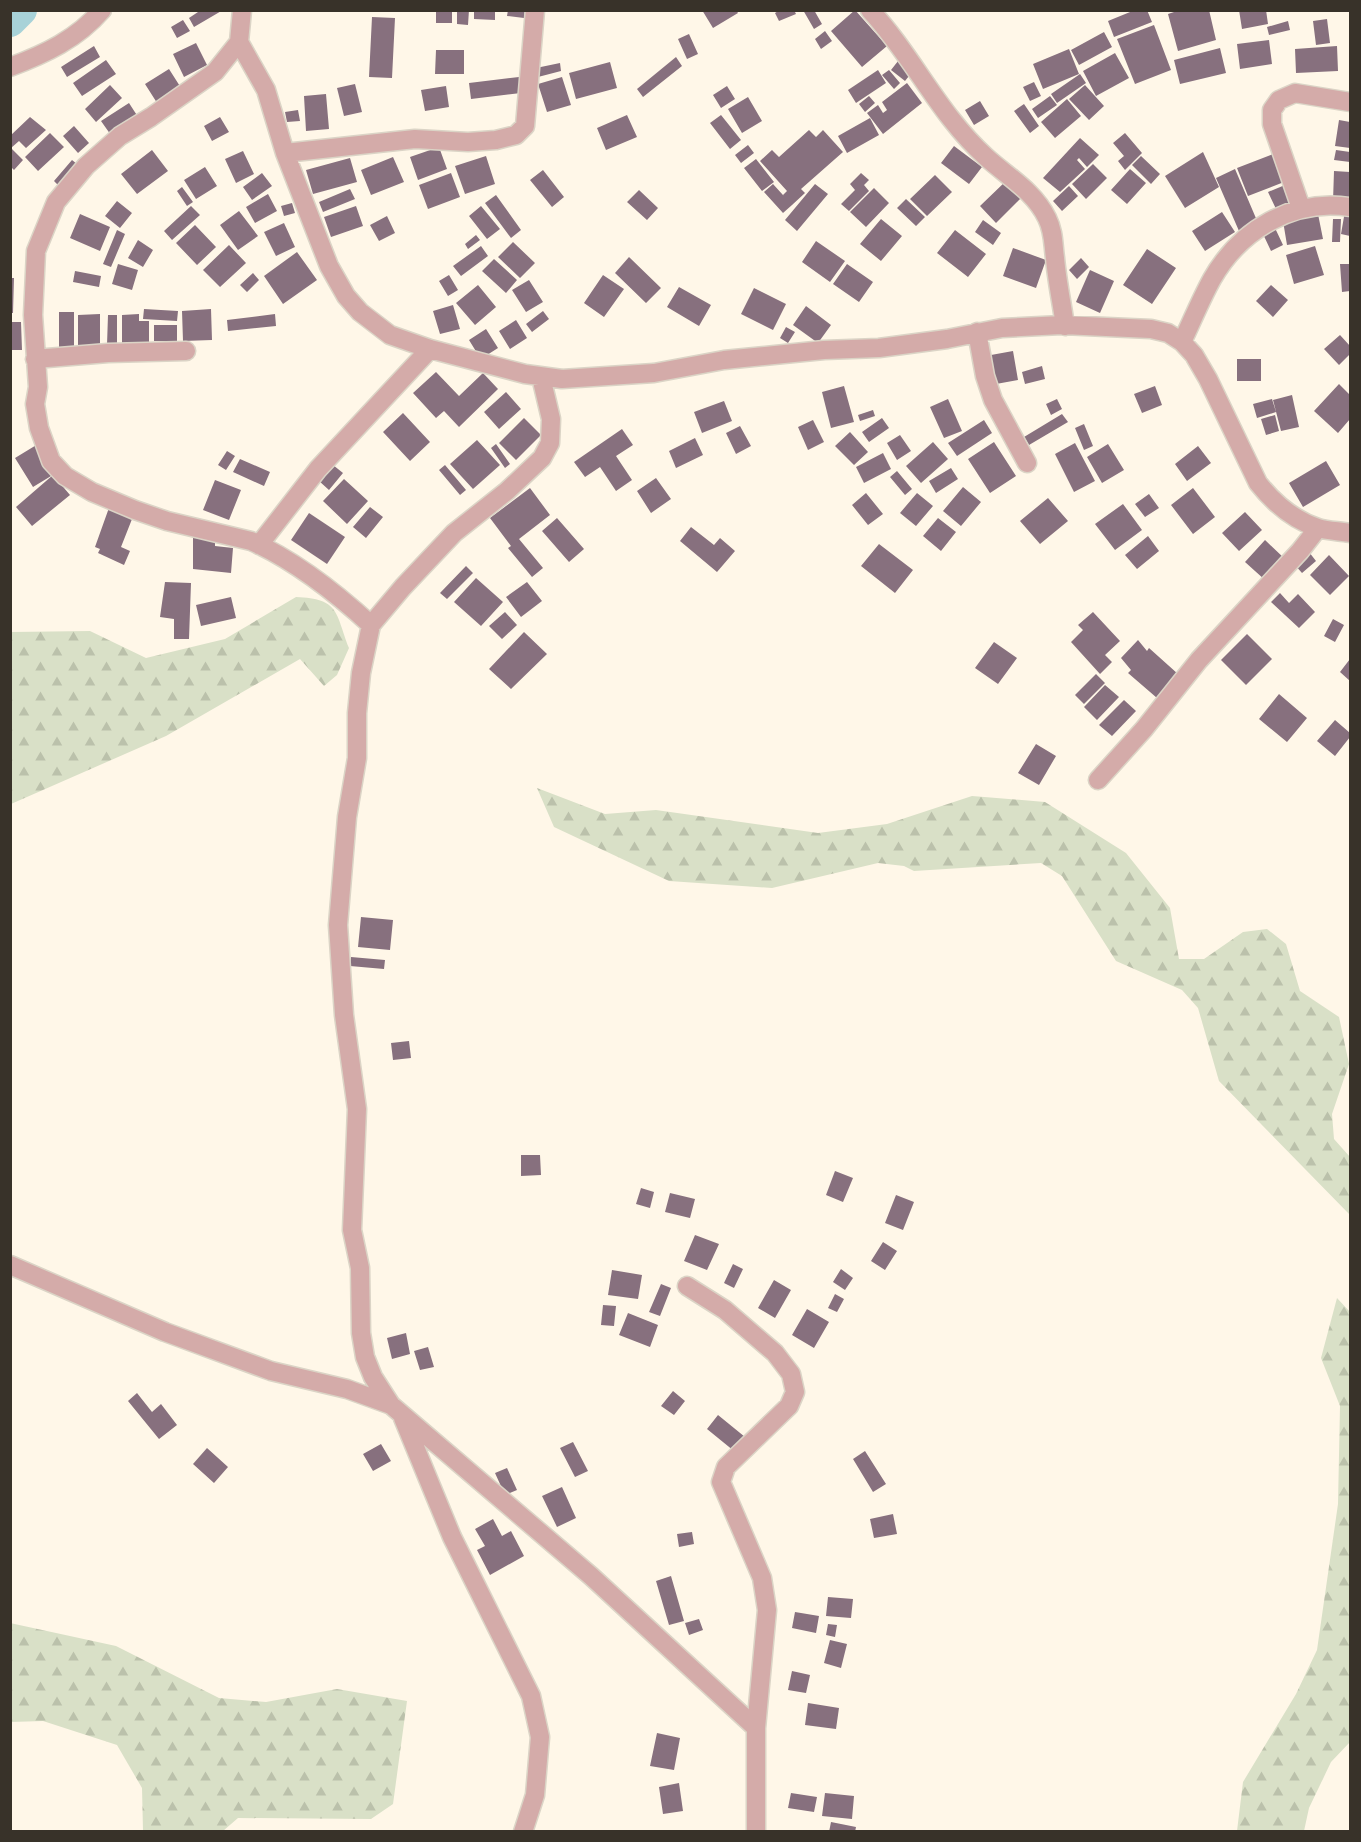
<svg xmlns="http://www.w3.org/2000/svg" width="1361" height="1842" viewBox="0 0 1361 1842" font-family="'Roboto Serif',serif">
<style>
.forest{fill:url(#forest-firs)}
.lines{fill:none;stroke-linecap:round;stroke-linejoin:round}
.river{stroke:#a8d2d8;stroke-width:32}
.building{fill:#87707e}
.minor-casing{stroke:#dbd4c6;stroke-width:21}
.minor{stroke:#d4aba9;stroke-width:18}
</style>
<defs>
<pattern id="forest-firs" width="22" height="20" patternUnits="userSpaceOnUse" patternTransform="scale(1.5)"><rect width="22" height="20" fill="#d9e0c7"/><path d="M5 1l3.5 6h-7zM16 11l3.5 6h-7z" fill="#bbc1ab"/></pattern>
</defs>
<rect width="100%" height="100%" fill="#fff7e8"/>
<path class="forest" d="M296 597C340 599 335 612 349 648L337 675 324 686 300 659 166 736 11 804V632L90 631 146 658 225 639Z
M537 788 605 814 656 810 818 833 887 824 972 796 1045 802 1126 853 1170 908 1179 959H1204L1243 932 1267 929 1286 944 1300 991 1339 1017 1349 1064 1332 1114 1334 1139 1350 1157V1215L1219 1081 1198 1008 1182 990 1116 961 1062 876 1041 863 914 871 904 866 878 863 772 888 669 881 554 827Z
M1337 1298 1350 1312V1742L1331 1762 1309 1808 1304 1831H1237L1243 1782 1296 1694 1317 1650 1338 1504 1340 1406 1321 1358Z
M10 1623 116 1646 219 1698 266 1702 337 1689 407 1701 393 1804 371 1819 238 1818 223 1831H143L142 1788 117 1745 43 1721 11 1722Z"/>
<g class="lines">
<path class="river" d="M10 21 21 10"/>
</g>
<path class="building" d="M201 10H223L194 27 189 18Z
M436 10H452V23H436Z
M457 10H469L468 25 457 24Z
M474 10H495V20L474 19Z
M508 10H525L524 18 507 16Z
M702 10H736L738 13 713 28Z
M780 10H794L796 14 779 21 775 13Z
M803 10H814L822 24 814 29Z
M855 10 887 46 862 67 831 31Z
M1135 10H1147L1152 22 1114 37 1108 21Z
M1180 10H1209L1216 40 1178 51 1168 14Z
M1239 10H1266L1268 24 1242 29Z
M372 17 395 18 392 78 369 77Z
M1327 19 1330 43 1316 45 1313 21Z
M183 20 190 31 177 38 171 27Z
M1288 21 1290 30 1269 35 1267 27Z
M1154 25 1171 70 1135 84 1117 39Z
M825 31 832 41 821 49 815 39Z
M1104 32 1112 47 1079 65 1071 50Z
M689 34 698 54 687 59 678 39Z
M1269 40 1272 64 1240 69 1237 44Z
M196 43 207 65 184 77 173 54Z
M94 46 100 57 67 77 61 67Z
M1337 46 1338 71 1296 73 1295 49Z
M1220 48 1226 73 1180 84 1174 60Z
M1069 49 1079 74 1043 89 1033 64Z
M436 50H464V74H435Z
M1115 53 1129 78 1096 96 1083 71Z
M902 56 916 67 905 81 891 70Z
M676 57 682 66 643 97 637 89Z
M106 60 116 74 82 96 73 83Z
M610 62 617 88 576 99 569 73Z
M560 63 561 71 538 77 536 68Z
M169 69 183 91 159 106 145 84Z
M878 70 886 83 856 103 848 90Z
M889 70 900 83 894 89 882 75Z
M1080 74 1086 83 1057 103 1051 94Z
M519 77 521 93 471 99 469 83Z
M562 77 571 105 547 112 538 84Z
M1034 82 1041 96 1030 101 1023 87Z
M907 83 922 103 883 134 867 113 878 105 883 113 887 110 882 102Z
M355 84 362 112 344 116 337 88Z
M110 85 122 98 96 122 85 109Z
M1085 85 1104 106 1089 120 1069 99Z
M446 86 449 107 425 111 421 90Z
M727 86 735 99 721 108 713 95Z
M326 94 329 129 306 131 304 96Z
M869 96 875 103 865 112 859 104Z
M1050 96 1057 105 1038 118 1032 109Z
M748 97 762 121 742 133 728 109Z
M1067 99 1081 116 1055 138 1041 122Z
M980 101 989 116 974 125 965 110Z
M129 103 140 120 113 138 101 121Z
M1024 104 1039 126 1030 133 1014 111Z
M298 110 300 121 287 122 285 112Z
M627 115 637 137 606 150 597 128Z
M721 115 741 140 730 149 710 123Z
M30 117 46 130 26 148 19 141 11 148 23 160 14 170 10 166V136Z
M220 117 229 132 212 141 204 126Z
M870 118 879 135 847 153 838 136Z
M1339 120 1350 122V148L1335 146Z
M74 126 89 143 78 153 63 136Z
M809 130 816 137 823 130 843 152 801 189 805 193 792 205 783 195 787 191 760 161 772 150 779 157Z
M50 133 64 147 38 171 25 157Z
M1125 133 1142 153 1125 170 1118 161 1124 156 1113 143Z
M1080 138 1099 155 1087 167 1079 158 1077 160 1085 169 1060 192 1043 178Z
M748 145 754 153 741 163 735 155Z
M954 146 982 167 969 184 941 163Z
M439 147 447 169 418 180 410 157Z
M152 150 168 171 137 194 121 174Z
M1336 150 1350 152V162L1334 160Z
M243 151 254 174 236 183 225 159Z
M1203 152 1219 187 1185 208 1165 176Z
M1273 154 1284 182 1248 196 1237 168Z
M486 156 495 184 465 194 455 166Z
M1141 156 1160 174 1151 184 1132 165Z
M393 157 404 182 371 195 361 170Z
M350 158 357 182 313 194 306 170Z
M756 159 774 182 762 191 744 168Z
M72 160 83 169 64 191 54 181Z
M1093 164 1107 178 1086 199 1072 184Z
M205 167 217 186 196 199 184 180Z
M1130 169 1146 183 1127 204 1111 190Z
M1235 169 1258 223 1239 231 1216 178Z
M543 170 564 197 552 207 530 180Z
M1334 171 1350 172V202L1333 201Z
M262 173 272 186 252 200 243 187Z
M451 173 460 197 428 209 419 185Z
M861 173 869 180 864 185 869 191 849 211 841 204 855 190 850 184Z
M935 175 952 192 927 216 910 199Z
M1007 180 1023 196 996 223 980 206Z
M773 184 792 205 783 213 764 192Z
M815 184 828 194 797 231 785 220Z
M1285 185 1292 205 1277 211 1268 192Z
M1069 186 1078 196 1062 211 1053 201Z
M182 187 193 202 187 206 177 191Z
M874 188 889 203 866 227 850 212Z
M350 189 355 199 323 212 319 202Z
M639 190 658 208 647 220 627 202Z
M268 194 277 211 255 223 246 207Z
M496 195 521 230 511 238 485 203Z
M906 199 925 217 916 226 897 208Z
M117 201 132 213 120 228 105 216Z
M292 203 295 213 284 216 281 206Z
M191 206 200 215 172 240 164 231Z
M356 206 363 226 331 237 324 217Z
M481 206 500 229 487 239 469 216Z
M239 211 258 236 238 250 220 225Z
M1345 211 1350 212V236L1341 234Z
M1222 212 1235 232 1205 251 1192 231Z
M80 214 110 227 100 251 70 238Z
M1318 214 1323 239 1287 245 1283 221Z
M387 216 395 233 379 241 370 225Z
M881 219 902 236 881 261 860 244Z
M1333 219H1341L1340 242H1332Z
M983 220 1001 233 993 245 975 232Z
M284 223 295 247 276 256 264 232Z
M195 225 216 247 197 265 176 243Z
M1275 228 1283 245 1271 251 1263 234Z
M117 230 125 234 111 267 103 264Z
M955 230 986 254 968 277 937 253Z
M476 235 480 240 468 249 465 244Z
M138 240 153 250 143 267 128 258Z
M816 241 845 261 830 282 802 262Z
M513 242 535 263 520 278 498 257Z
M229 245 246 263 220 287 203 270Z
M481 246 488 256 461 276 453 266Z
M1315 246 1324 275 1294 284 1286 255Z
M1013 248 1046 260 1036 288 1003 276Z
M1147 249 1176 268 1152 304 1123 285Z
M297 252 317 280 283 304 264 276Z
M629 257 661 288 646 303 615 273Z
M1081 258 1089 267 1077 279 1069 270Z
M494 259 517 280 506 293 482 271Z
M118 264 138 270 132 290 112 284Z
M847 264 873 282 859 302 833 284Z
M1340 264H1350V291L1342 292Z
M1090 270 1114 281 1100 313 1076 302Z
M75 271 101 276 99 287 73 282Z
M253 273 259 280 247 292 240 285Z
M449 275 458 290 448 296 439 281Z
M603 275 624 289 604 317 584 303Z
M10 278H14L13 313H10Z
M529 280 543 302 526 312 512 290Z
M478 285 496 307 475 325 456 303Z
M1271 285 1288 300 1273 317 1256 301Z
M679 287 711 305 699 326 667 307Z
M754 288 786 304 773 330 741 314Z
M453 305 460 329 440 334 433 311Z
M806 306 831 325 818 343 793 325Z
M144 309 178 311 177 321 143 319Z
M211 309 212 340 183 341 182 311Z
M543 311 549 319 532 332 526 324Z
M59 312H74V348H59Z
M100 314V348H78V315Z
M139 314V321H149V345L122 346V315Z
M275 314 276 326 228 331 227 320Z
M108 315H117V345H107Z
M516 320 527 338 510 349 499 331Z
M10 322H21L22 350H10Z
M154 325H177V341H154Z
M786 327 795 332 788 343 780 338Z
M486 329 498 348 487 355 477 353 469 340Z
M1340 335 1350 346V354L1339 365 1324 349Z
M1013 351 1018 380 996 384 991 355Z
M1237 359H1261V381H1237Z
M1042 366 1045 379 1025 384 1022 372Z
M436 372 459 396 483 373 498 389 459 427 444 411 436 418 413 393Z
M1339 384 1350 395V419L1338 433 1314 411Z
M844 386 854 422 831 428 822 392Z
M1155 386 1162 405 1142 413 1134 394Z
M506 392 521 409 499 429 484 412Z
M1292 395 1299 427 1281 431 1273 400Z
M948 399 962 431 944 438 930 407Z
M1057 399 1062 409 1051 415 1046 404Z
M1272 399 1276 412 1257 418 1253 404Z
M724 401 732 421 702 433 694 412Z
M873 410 875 416 860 421 858 415Z
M403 413 430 442 410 461 383 432Z
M1062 414 1068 422 1029 445 1024 437Z
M1275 415 1279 431 1266 435 1261 419Z
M524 418 541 435 516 460 499 443Z
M882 418 889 428 869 442 862 432Z
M813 420 824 442 808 450 798 427Z
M984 420 992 433 957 456 948 443Z
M1084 424 1093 446 1084 450 1075 428Z
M740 426 751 446 736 454 726 433Z
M622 429 633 445 616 456 632 480 616 491 600 467 585 477 574 462Z
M850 432 868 452 854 465 835 446Z
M900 435 911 451 897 460 887 443Z
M695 438 703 455 676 468 669 451Z
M477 440 500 465 473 489 450 464Z
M933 442 948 459 921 483 906 466Z
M994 442 1016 476 990 493 968 459Z
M1075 443 1095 481 1074 492 1055 454Z
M38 444 56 473 33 487 15 458Z
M496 444 510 464 505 468 491 448Z
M1108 444 1124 470 1102 483 1087 457Z
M1198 446 1211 463 1187 481 1175 464Z
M227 451 235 456 226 470 218 465Z
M883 453 891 469 864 483 856 467Z
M240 459 270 472 264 486 233 472Z
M1326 461 1340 485 1303 507 1289 483Z
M333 465 343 473 329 490 319 481Z
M445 465 466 490 460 495 439 470Z
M951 468 958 479 936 493 929 481Z
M897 471 912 489 905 495 890 477Z
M53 475 70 495 32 526 16 507Z
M656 478 671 499 651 513 637 491Z
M344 479 368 501 347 524 323 501Z
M215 480 241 490 229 520 203 510Z
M963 487 981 502 961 526 943 511Z
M530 488 550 515 519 539 543 568 532 577 508 548 511 546 490 518Z
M1193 488 1215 517 1193 534 1171 505Z
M866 493 883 514 868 525 852 505Z
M917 493 933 506 916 526 900 513Z
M1149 494 1159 508 1145 517 1135 504Z
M1048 498 1068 521 1040 544 1020 521Z
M1123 504 1142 530 1115 550 1095 524Z
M110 505 134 514 121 547 130 551 124 565 98 553 100 549 95 547Z
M370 507 383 517 366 538 353 527Z
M1245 512 1262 530 1239 551 1222 533Z
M309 513 345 537 327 564 291 540Z
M557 518 584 549 569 562 542 531Z
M938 518 956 532 941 551 923 536Z
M691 527 714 545 720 538 735 551 717 572 680 541Z
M193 535 215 537V546L233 548 231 573 193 569Z
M1148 536 1159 551 1137 569 1125 555Z
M1265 540 1285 559 1265 580 1245 562Z
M879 544 913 570 895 593 861 566Z
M1309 552 1316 561 1302 573 1295 565Z
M1329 555 1349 576 1330 595 1310 575Z
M466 566 473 573 447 599 440 593Z
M476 578 503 602 481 626 454 602Z
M165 582 191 583 189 639H174V619L160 617Z
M527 582 542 601 521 617 506 597Z
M1280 593 1289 603 1298 594 1315 612 1299 628 1271 602Z
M231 597 236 618 201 626 196 605Z
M505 612 517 625 502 639 489 626Z
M1093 612 1120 641 1105 655 1112 662 1100 674 1071 642 1083 630 1078 625Z
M1333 619 1344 625 1335 642 1324 636Z
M524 632 547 654 511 689 489 669Z
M1247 634 1272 659 1246 685 1221 660Z
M1138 640 1147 651 1149 648 1178 674 1157 698 1128 673 1131 670 1121 658Z
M994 642 1017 658 998 684 975 668Z
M1350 659V681L1340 672Z
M1096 674 1105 683 1084 704 1075 695Z
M1105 685 1119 697 1097 720 1084 707Z
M1279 694 1307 718 1287 742 1259 719Z
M1124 700 1136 711 1112 736 1099 725Z
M1335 720 1350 733V737L1335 756 1317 741Z
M1036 744 1056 756 1039 785 1018 773Z
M361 917 393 920 390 950 358 947Z
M351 957 385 960 384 969 350 966Z
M409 1041 411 1058 393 1060 391 1043Z
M521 1155H540L541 1175 521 1176Z
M835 1171 853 1178 843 1202 826 1195Z
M641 1188 654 1192 650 1208 636 1204Z
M670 1193 695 1199 690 1218 665 1212Z
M896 1195 914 1202 903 1230 885 1223Z
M695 1235 719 1244 707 1270 684 1261Z
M883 1242 897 1251 885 1270 871 1261Z
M733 1264 743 1269 734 1288 724 1283Z
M841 1269 853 1278 845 1290 833 1282Z
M612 1270 642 1275 638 1299 608 1295Z
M774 1280 791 1290 775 1318 758 1308Z
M661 1284 671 1288 660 1316 649 1312Z
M835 1294 844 1299 837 1312 828 1308Z
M603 1305 616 1306 614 1326 601 1325Z
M807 1309 829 1322 814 1348 792 1335Z
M628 1313 658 1325 650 1347 619 1335Z
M406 1333 410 1354 392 1359 387 1338Z
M428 1347 434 1367 420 1370 414 1351Z
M673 1391 685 1401 674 1415 661 1406Z
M137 1393 152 1412 161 1404 177 1425 159 1439 128 1401Z
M718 1415 745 1437 734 1451 707 1429Z
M573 1442 588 1471 575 1477 560 1448Z
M381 1444 391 1461 373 1471 363 1454Z
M207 1448 228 1467 214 1483 193 1464Z
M865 1451 886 1484 873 1492 853 1459Z
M507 1468 517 1490 505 1495 495 1473Z
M562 1487 576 1518 557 1527 542 1496Z
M893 1514 897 1534 874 1538 870 1519Z
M493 1519 502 1536 511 1531 524 1556 490 1575 477 1550 485 1546 475 1529Z
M692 1532 694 1544 679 1547 677 1534Z
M671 1576 684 1621 669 1625 656 1581Z
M828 1597 853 1599 851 1618 826 1616Z
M795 1612 819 1616 816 1633 792 1628Z
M699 1619 703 1630 689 1635 685 1623Z
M828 1624 837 1625 835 1637 826 1635Z
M830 1640 847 1644 841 1668 824 1663Z
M792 1671 810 1675 806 1693 788 1690Z
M808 1703 839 1708 836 1729 805 1725Z
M657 1733 680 1738 674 1770 650 1766Z
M679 1783 683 1811 663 1814 659 1787Z
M791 1793 817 1797 814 1812 788 1808Z
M825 1793 854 1796 852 1819 822 1816Z
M831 1822 856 1827 855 1832H829Z"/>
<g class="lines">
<defs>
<path id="minor" d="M242 10 239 42 266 90 285 153 329 266 346 296 360 312 390 335 430 349 525 374 562 379 654 373 724 360 824 350 879 348 947 339 1002 328 1062 325 1151 329 1168 333 1182 342 1194 355 1208 379 1258 483C1273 502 1294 520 1318 528 1328 531 1340 531 1350 533
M870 10C913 56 939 115 986 157 1008 177 1034 191 1047 218 1054 232 1053 244 1055 258 1057 281 1062 304 1065 326
M239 42 215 72 151 117 120 136 86 166 56 202 36 251 33 315 38 387 35 404 39 428 51 461 65 476 92 492 135 510 167 521 251 541C296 561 335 592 371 625
M10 67C45 54 77 39 102 10
M285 153 415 139 468 142 496 140 516 135 525 126 535 10
M1301 208 1272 124V110L1279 100 1295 93 1350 102
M977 332 985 376 993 400 1027 463
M1182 342C1192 321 1201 299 1212 279 1240 230 1293 198 1350 207
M35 359 108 353 186 351
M259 545 318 469 430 349
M1098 780 1144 729 1199 660 1300 551 1318 528
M10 1265 165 1332 271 1371 347 1389 391 1405 591 1576 756 1728V1832
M687 1286 725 1310 775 1353 791 1374 795 1392 789 1406 726 1467 721 1482 762 1578 767 1610 756 1728
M391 1405 373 1377 365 1357 361 1333 360 1268 352 1230 357 1109 344 1015 338 925 347 817 357 758V713L361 673 371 625 403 587 454 533 507 491 542 458 550 443 551 419 541 377
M403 1418 452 1537 531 1696 540 1737 535 1795 523 1832"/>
</defs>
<use href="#minor" class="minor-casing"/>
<use href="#minor" class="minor"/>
</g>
<rect width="1361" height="1842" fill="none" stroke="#383229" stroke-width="24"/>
</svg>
